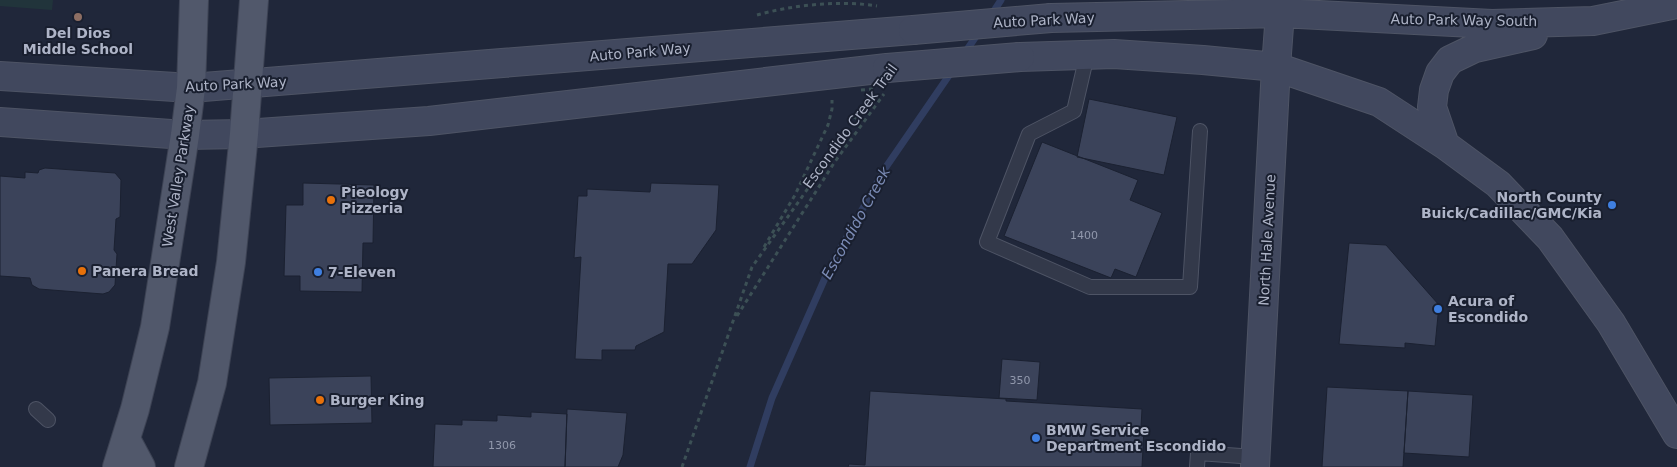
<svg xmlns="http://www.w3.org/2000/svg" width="1677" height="467" viewBox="0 0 1677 467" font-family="'DejaVu Sans',sans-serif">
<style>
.green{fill:#21343b}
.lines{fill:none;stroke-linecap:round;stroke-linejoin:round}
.stream{stroke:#303d60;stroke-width:7}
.building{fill:#3b435a;stroke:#1b2131}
.service-casing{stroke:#4e5465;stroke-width:16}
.secondary-casing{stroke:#4e5465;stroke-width:30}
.primary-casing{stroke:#3d4354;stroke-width:30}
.path{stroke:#3c5055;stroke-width:3;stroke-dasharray:4 4;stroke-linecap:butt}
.service{stroke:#33394a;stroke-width:14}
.secondary{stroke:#41485e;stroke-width:28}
.primary{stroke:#51586b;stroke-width:28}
.secondary-bridge-casing{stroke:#4e5465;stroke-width:30;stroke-linecap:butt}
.path-bridge{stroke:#3c5055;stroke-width:3;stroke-dasharray:4 4;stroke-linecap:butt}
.secondary-bridge{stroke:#41485e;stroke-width:28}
.education-dot{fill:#8d6e63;stroke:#191f2f;stroke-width:2}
.food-dot{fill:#e8710a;stroke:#191f2f;stroke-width:2}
.shop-dot{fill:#3f7fe0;stroke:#191f2f;stroke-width:2}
.labels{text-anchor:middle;stroke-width:4;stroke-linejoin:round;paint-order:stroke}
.number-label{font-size:11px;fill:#9198ac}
.street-label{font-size:14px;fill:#aeb4c7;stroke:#191f2f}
.poi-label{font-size:14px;font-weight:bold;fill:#aeb4c7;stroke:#191f2f;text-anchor:start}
.water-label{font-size:15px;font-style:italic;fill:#7b8bb5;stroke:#191f2f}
</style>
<rect width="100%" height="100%" fill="#20273a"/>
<path class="green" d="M0 0H53L52 10 0 6Z"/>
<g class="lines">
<path class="stream" d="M990 17 1001 0
M964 54 979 32
M750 467 772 398 829 269 886 167 952 71"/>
</g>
<path class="building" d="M1089 99 1177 117 1164 175 1077 157Z
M1042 142 1138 180 1130 200 1162 213 1136 277 1115 269 1111 278 1004 236Z
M45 168 115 173 121 180 120 217 116 219 114 250 117 254 115 285 109 292 103 294 39 289 32 285 30 278 0 276V176L25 178V172L38 173 39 170Z
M303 183 374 185 373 243H363L362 292 300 291V276H284L286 205H303Z
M651 183 719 185 716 230 692 264H668L664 332 636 346 635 350H602V360L575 359 581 257 574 258 578 196H587V189L650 192Z
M1349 243 1386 245 1439 305 1435 346 1405 343V348L1339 344Z
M1002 359 1040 362 1037 400 999 398Z
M371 376 372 423 270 425 269 378Z
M1327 387 1408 391 1403 467H1322Z
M870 391 1006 399V401L1142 409 1141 427 1144 428 1142 467H848L849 464 865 465Z
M1408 391 1473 395 1469 457 1404 453Z
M567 409 627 413 623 455 618 467H565Z
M531 412 567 414 565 467H433L435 424 462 425V420L497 421V415L531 417Z"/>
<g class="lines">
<defs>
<path id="service" d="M1087 55 1074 111 1029 134 987 242 1090 287H1190L1200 131
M36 409 48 420
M1197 467 1198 453 1255 457"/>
<path id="secondary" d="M1051 18 1280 13 1492 24 1593 21 1677 4
M1020 57 1114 54 1203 60 1276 67 1379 102 1445 145 1498 184 1550 238 1611 323 1677 434
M0 76 191 88 913 30
M0 122 185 135 244 134 429 121 887 68
M1445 145 1432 107 1434 90 1440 73 1450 60 1475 48 1533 35
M1255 467 1276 67 1280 13"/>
<path id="primary" d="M126 439 141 467
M117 467 135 409 155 327 185 135 191 88 194 0
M189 467 212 383 231 262 244 134 254 0"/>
</defs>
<use href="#service" class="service-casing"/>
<use href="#secondary" class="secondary-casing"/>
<use href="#primary" class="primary-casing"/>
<path class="path" d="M757 15C792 5 840 0 877 6
M764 247 795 195 828 125 832 109V100
M737 316 834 163 884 94
M682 467 752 267 814 180 870 96"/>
<use href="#service" class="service"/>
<use href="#secondary" class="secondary"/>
<use href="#primary" class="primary"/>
<defs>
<path id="secondary-bridge" d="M913 30 1051 18
M887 68 1020 57"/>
</defs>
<use href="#secondary-bridge" class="secondary-bridge-casing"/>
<path class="path-bridge" d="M861 90 873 89"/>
<use href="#secondary-bridge" class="secondary-bridge"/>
</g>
<circle class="education-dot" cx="78" cy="17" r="5"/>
<g class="food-dot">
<circle cx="331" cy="200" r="5"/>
<circle cx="82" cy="271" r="5"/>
<circle cx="320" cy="400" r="5"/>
</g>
<g class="shop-dot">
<circle cx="1612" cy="205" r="5"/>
<circle cx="318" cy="272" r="5"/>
<circle cx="1438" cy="309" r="5"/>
<circle cx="1036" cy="438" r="5"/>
</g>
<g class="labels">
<g class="number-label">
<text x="1084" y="239">1400</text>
<text x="1020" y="384">350</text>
<text x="502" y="449">1306</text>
</g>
<g class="street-label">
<text transform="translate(1044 20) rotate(-3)" y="5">Auto Park Way</text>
<text transform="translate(1464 20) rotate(1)" y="5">Auto Park Way South</text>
<text transform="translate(640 52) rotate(-5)" y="5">Auto Park Way</text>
<text transform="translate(236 84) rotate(-3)" y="5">Auto Park Way</text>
<text transform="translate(850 126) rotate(-54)" y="5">Escondido Creek Trail</text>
<text transform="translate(178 176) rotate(-81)" y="5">West Valley Parkway</text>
<text transform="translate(1267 240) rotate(-87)" y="5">North Hale Avenue</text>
</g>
<g class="poi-label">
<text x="78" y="38" text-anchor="middle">Del Dios<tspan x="78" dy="16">Middle School</tspan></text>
<text x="341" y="197">Pieology<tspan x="341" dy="16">Pizzeria</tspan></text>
<text x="1602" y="202" text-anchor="end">North County<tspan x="1602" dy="16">Buick/Cadillac/GMC/Kia</tspan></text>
<text x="92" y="276">Panera Bread</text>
<text x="328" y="277">7-Eleven</text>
<text x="1448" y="306">Acura of<tspan x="1448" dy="16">Escondido</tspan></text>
<text x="330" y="405">Burger King</text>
<text x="1046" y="435">BMW Service<tspan x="1046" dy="16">Department Escondido</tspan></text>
</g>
<g class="water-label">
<text transform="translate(856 223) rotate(-61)" y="5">Escondido Creek</text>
</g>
</g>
</svg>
